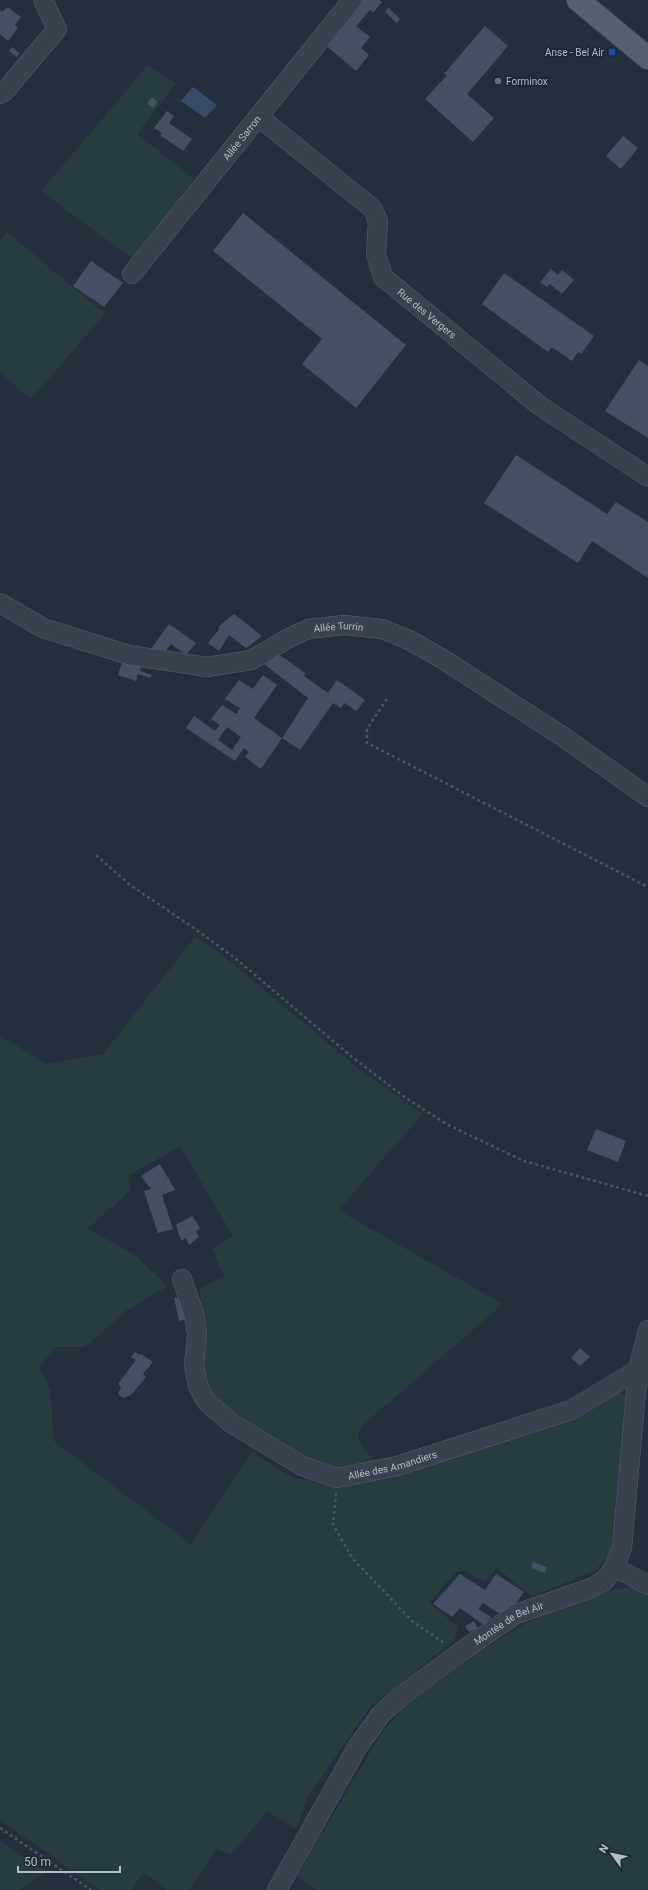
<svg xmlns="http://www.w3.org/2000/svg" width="648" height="1890" viewBox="0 0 648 1890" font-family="Roboto,sans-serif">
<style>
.green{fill:#263c3f}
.water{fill:#394c67}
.building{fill:#455162;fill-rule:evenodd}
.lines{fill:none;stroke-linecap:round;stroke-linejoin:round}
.minor-casing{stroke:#565f6c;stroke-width:20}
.major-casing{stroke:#414a57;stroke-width:24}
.path{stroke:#44595c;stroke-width:2.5;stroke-dasharray:3 3;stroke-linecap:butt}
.minor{stroke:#38414e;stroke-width:19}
.major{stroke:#56606e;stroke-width:22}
.transit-dot{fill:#1a4fb4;stroke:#1d2633;stroke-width:1.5}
.service-dot{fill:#5c6f8a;stroke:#1d2633;stroke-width:1.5}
.labels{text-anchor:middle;stroke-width:3.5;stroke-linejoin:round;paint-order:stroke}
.poi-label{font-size:10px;fill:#b4bcc9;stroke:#1d2633;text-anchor:end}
.street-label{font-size:10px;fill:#b4bcc9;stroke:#1d2633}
</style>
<rect width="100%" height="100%" fill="#242f3e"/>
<path class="green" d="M148 65 176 83 137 134 194 179 135 261 41 191Z
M7 232 105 314 31 399 0 372V240Z
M195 937 216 950 360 1070 423 1114 338 1210 503 1304 364 1424 358 1434 361 1446 378 1464 340 1471 323 1468 243 1423 219 1404 206 1385 202 1357 200 1289 224 1276 212 1249 233 1236 180 1146 128 1176 131 1190 88 1229 132 1253 168 1286 127 1310 85 1347H55L39 1368 50 1388 54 1441 191 1544 252 1452 293 1478 344 1486 616 1386 628 1399 619 1531 609 1555 596 1570 532 1597 497 1568 485 1582 464 1571 456 1572 429 1602 458 1627 454 1641 370 1707 308 1797 296 1829 267 1811 231 1855 216 1849 190 1890H167L144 1872 131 1890H100L0 1820V1035L45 1064 103 1054Z
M634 1587 648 1595V1890H318L297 1876 380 1735 405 1705 474 1655 526 1623 600 1591Z
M0 1840 31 1863 47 1872 18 1890H0Z"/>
<path class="water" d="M193 87 217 105 205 118 181 101Z"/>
<path class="building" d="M361 0H379L382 2 373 13 370 10 356 26 370 37 361 48 369 55 356 71 324 44Z
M6 8H9L21 17 15 25 18 28 8 41 0 34V10L2 12Z
M389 8 400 19 397 23 385 12Z
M485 26 508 46 467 94 494 118 473 142 425 99 447 75 444 74Z
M12 47 19 53 17 57 9 51Z
M152 97 158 102 153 108 147 104Z
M167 111 174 116 169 123 192 139 183 151 160 135 162 133 154 128Z
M623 136 638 148 621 169 606 156Z
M243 213 406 345 356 408 302 364 322 339 213 251Z
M91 261 123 283 104 307 73 286Z
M551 269 558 275 562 270 574 280 562 294 550 284 547 287 540 282Z
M504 273 594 336 581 354 578 352 572 361 552 347 548 352 482 304Z
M639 360 648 366V438L605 411Z
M516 455 607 514 616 502 648 522V578L592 541 578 563 484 503Z
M234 614 262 636 246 648 229 635 219 651 208 643 220 628 218 627Z
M169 624 196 643 186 655 171 644 164 653 151 649Z
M274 651 305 673 304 676 328 693 337 680 365 700 356 711 345 703 341 708 333 703 300 750 282 738 261 769 245 757 249 752 244 748 235 761 186 728 194 716 215 731 220 725 211 719 222 705 236 714 240 708 225 699 239 680 253 689 263 675 277 685 254 718 282 738 308 698 264 664 262 661ZM227 727 241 737 232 750 218 740Z
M123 659 141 665 140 671 152 675 150 678 138 674 136 681 118 675Z
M596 1129 626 1141 618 1162 587 1150Z
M160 1164 175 1190 162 1195 173 1229 158 1233 144 1191 151 1189 141 1176Z
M192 1216 200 1228 196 1231 199 1237 189 1245 186 1238 181 1241 176 1225Z
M184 1296 189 1318 179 1321 174 1298Z
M580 1348 590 1357 580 1366 571 1358Z
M135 1352 140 1355 141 1354 153 1362 143 1374 146 1377 131 1395 123 1398 118 1394 121 1387 118 1384 136 1360 131 1357Z
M533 1562 547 1567 545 1573 531 1568Z
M460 1574 485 1590 496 1574 524 1592 512 1609 503 1616 483 1603 478 1609 491 1617 484 1625 460 1608 452 1617 433 1604Z
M474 1621 478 1628 469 1632 465 1626Z"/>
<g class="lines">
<defs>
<g id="minor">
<path d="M0 94 4 92 57 29 43 0"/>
<path id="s1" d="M258 116 373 209 378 221 376 254 383 277 540 406 648 477"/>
<path id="s2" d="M132 274 352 0"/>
<path id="s3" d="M0 603 43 628 129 655 207 667 251 660 287 639 308 629 344 625 382 629 409 640 441 658 562 736 648 797"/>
<path id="s4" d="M182 1279 194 1314 197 1334 194 1365 198 1386 206 1401 231 1423 302 1466 337 1478 397 1466 571 1410 638 1370 645 1376"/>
<path d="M614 1567 648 1585"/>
<path id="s5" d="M277 1890 358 1746 382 1713 401 1696 459 1653 516 1614 591 1588 605 1580 614 1567 622 1548 638 1370 648 1330"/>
</g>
<path id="major" d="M578 0 648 58"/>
</defs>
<use href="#minor" class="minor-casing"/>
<use href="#major" class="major-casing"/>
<path class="path" d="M387 699 367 729V743L648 887
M96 855 130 885 188 924 235 958 352 1057 406 1098 448 1125 524 1161 648 1196
M336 1493 333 1525 353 1559 413 1622 446 1644
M0 1828 91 1890"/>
<use href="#minor" class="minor"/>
<use href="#major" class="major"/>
</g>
<rect class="transit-dot" x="608" y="48" width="8" height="8" rx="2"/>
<circle class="service-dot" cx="498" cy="81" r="4"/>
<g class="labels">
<g class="poi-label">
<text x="604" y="56">Anse - Bel Air</text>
<text x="506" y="85" text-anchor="start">Forminox</text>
</g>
<g class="street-label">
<text dy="4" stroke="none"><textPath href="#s2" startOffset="175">Allée Sarron</textPath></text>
<text dy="4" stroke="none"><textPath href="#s1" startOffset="275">Rue des Vergers</textPath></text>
<text dy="4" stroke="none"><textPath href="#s3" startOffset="359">Allée Turrin</textPath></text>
<text dy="4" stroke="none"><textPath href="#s4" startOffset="337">Allée des Amandiers</textPath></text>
<text dy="4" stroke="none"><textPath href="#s5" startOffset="362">Montée de Bel Air</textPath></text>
</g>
</g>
<g transform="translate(612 1854) rotate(303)" stroke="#1d2633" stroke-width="3" paint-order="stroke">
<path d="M0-3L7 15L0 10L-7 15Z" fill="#b4bcc9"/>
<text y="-6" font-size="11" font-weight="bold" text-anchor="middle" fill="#b4bcc9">N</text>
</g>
<path d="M18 1866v6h102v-6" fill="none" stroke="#b4bcc9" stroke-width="2"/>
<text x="24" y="1866" font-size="12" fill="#b4bcc9" stroke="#1d2633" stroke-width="3" paint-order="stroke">50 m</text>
</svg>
